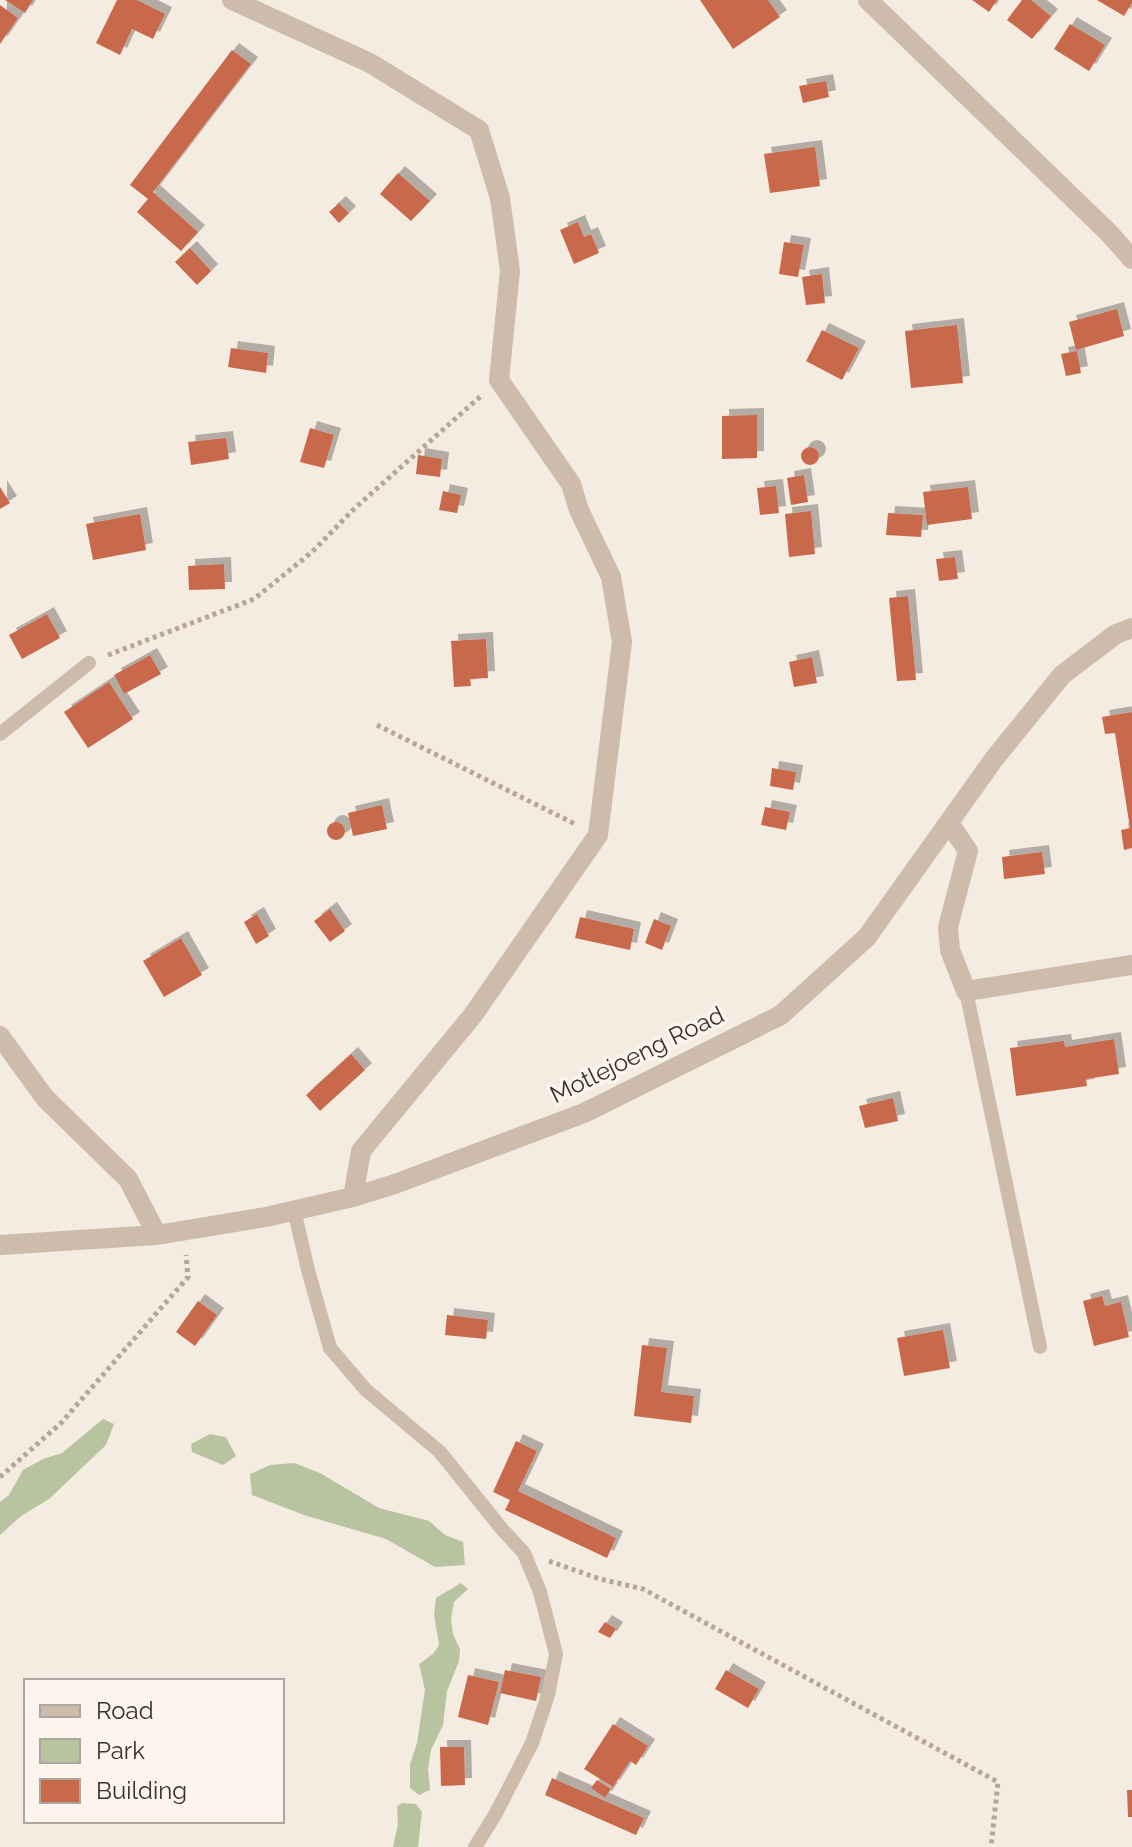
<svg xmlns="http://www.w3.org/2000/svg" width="1132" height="1847" viewBox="0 0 1132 1847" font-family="Raleway,sans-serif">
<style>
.green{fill:#b8c4a0}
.building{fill:#c8694b;filter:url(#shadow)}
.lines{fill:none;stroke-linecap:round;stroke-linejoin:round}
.path{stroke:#b9a596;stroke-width:5;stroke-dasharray:4 4;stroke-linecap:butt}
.service{stroke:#cdbbac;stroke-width:14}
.minor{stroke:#cdbbac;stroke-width:20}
.labels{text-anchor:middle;stroke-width:7;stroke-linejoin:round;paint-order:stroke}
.street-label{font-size:24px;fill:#3b302b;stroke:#fbf5ee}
</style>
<defs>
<filter id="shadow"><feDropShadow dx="7" dy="-7" stdDeviation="0" flood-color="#0004"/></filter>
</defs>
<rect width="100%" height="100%" fill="#f4ebe1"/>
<path class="green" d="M103 1419 114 1424 106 1445 49 1499 21 1516 0 1535V1502L9 1495 23 1470 43 1459 62 1453Z
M210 1434 226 1437 236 1456 223 1465 192 1452 191 1444Z
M294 1463 320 1473 379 1508 429 1521 445 1535 463 1542 465 1565 435 1567 386 1539 304 1515 252 1495 250 1474 270 1465Z
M461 1583 468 1589 454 1602 451 1619 453 1634 460 1649 459 1661 447 1691 443 1725 431 1750 428 1769 430 1790 419 1795 410 1788V1764L417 1743 425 1690 419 1664 433 1654 439 1645 434 1614 436 1598Z
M402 1803 416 1804 422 1812 418 1847H393L398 1824 397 1806Z"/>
<path class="building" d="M5 0H33L25 13Z
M117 0H137L165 14 153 39 132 29 120 55 96 43Z
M700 0H768L780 17 733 49Z
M972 0H997L989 12Z
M1022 0H1031L1051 16 1032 39 1007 20Z
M1097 0H1132V3L1124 16Z
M0 5 18 18 0 44Z
M1070 24 1105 45 1089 71 1054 49Z
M232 50 251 64 153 192 198 232 181 251 137 212 148 199 130 185Z
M826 81 829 97 803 103 799 86Z
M815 147 820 186 770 193 764 154Z
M398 173 430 201 411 221 380 194Z
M339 203 349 213 339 223 329 212Z
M578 222 584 237 591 234 599 253 574 264 560 230Z
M784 242 804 245 798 277 779 274Z
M190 248 211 271 197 285 175 262Z
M822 274 825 303 806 305 802 277Z
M1117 309 1124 336 1076 350 1069 322Z
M957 325 963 383 911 388 905 331Z
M822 330 859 348 842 380 806 361Z
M231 348 268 353 266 373 228 367Z
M1077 351 1081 373 1066 376 1061 354Z
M757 415V458L722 459V416Z
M310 428 334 435 324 468 300 462Z
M226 438 229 459 191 465 188 442Z
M801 456a9 9 0 1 1 18 0a9 9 0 1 1-18 0Z
M418 455 442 459 440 477 416 474Z
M804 475 808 502 791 505 787 478Z
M776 486 779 513 760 515 757 488Z
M0 487 10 503 0 509Z
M968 487 972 519 927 525 923 492Z
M443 491 461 495 457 513 439 510Z
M811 511 815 554 789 557 785 514Z
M888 513 923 515 921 537 886 535Z
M140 514 146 550 93 560 86 524Z
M955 557 958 579 939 581 936 559Z
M224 564 225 589 189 590 188 566Z
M908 596 916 680 897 681 889 598Z
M47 614 60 638 22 659 9 635Z
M486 639 488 678 470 679 471 686 454 687 451 641Z
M150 655 161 674 124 694 114 675Z
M812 657 817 683 794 687 789 662Z
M109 682 133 719 88 748 64 712Z
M1132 712V848L1124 850 1121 830 1130 828 1115 733 1105 734 1102 717Z
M772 768 796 772 793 790 770 786Z
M382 805 387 829 353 836 348 813Z
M765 807 790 812 786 830 761 825Z
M327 831a9 9 0 1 1 18 0a9 9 0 1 1-18 0Z
M1042 852 1045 874 1004 879 1002 857Z
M330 909 345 931 330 942 314 921Z
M257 914 269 936 256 944 244 922Z
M580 917 634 929 630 950 575 938Z
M654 919 671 926 662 950 645 943Z
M181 938 202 975 164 997 143 961Z
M1114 1039 1119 1074 1086 1079 1087 1086 1016 1096 1010 1048 1064 1041 1065 1047Z
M351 1054 365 1070 320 1111 306 1095Z
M893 1098 898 1121 865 1128 859 1106Z
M1102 1296 1105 1306 1121 1302 1129 1337 1094 1346 1083 1301Z
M198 1301 217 1315 195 1346 176 1332Z
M447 1315 488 1320 486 1339 445 1335Z
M943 1330 950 1368 904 1376 897 1338Z
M642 1345 667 1348 661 1392 694 1396 691 1423 634 1416Z
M516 1441 537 1451 518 1491 616 1538 607 1558 505 1510 510 1500 493 1492Z
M605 1622 616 1629 610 1638 598 1632Z
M505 1670 541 1677 536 1701 500 1693Z
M726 1670 759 1689 748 1708 715 1689Z
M468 1675 499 1682 488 1725 458 1717Z
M613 1724 648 1746 636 1765 630 1761 613 1787 584 1769Z
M440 1747H464L465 1785 441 1786Z
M552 1778 644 1818 636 1835 545 1795Z
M597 1780 611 1789 605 1798 591 1788Z
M1127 1790H1132V1817H1128Z"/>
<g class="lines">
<path class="path" d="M108 655 254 599 312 552 355 508 482 395
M377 725 575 824
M0 1477 61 1423 188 1277 186 1255
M549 1561 600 1579 643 1589 998 1782 991 1847"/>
<path class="service" d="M0 734 89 663
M966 991 1040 1347
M294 1210 308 1270 330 1348 366 1390 440 1452 501 1528 524 1553 540 1592 556 1654 548 1695 532 1743 495 1815 475 1847"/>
<path class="minor" d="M232 0 370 63 479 130 500 198 510 271 499 380 571 484 579 510 611 577 622 642 598 835 473 1015 361 1151 353 1197
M868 0 1108 232 1132 259
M949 823 968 851 948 927 950 950 966 991 1132 965
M0 1036 45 1098 128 1179 157 1235
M0 1245 157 1235 266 1217 353 1197 395 1184 584 1113 781 1015 867 937 994 759 1062 675 1116 634 1132 628"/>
</g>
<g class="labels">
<g class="street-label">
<text transform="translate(637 1055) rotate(-26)" y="8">Motlejoeng Road</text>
</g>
</g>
<rect x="24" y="1679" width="260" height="144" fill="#fbf5ee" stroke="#aea6a0" stroke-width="2"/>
<rect x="40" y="1705" width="40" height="12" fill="#cdbbac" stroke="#aea6a0" stroke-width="2"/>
<text x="96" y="1719" font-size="24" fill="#3b302b">Road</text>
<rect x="40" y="1739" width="40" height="24" fill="#b8c4a0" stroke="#aea6a0" stroke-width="2"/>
<text x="96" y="1759" font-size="24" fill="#3b302b">Park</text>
<rect x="40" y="1779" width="40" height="24" fill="#c8694b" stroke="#aea6a0" stroke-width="2"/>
<text x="96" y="1799" font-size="24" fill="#3b302b">Building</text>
</svg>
